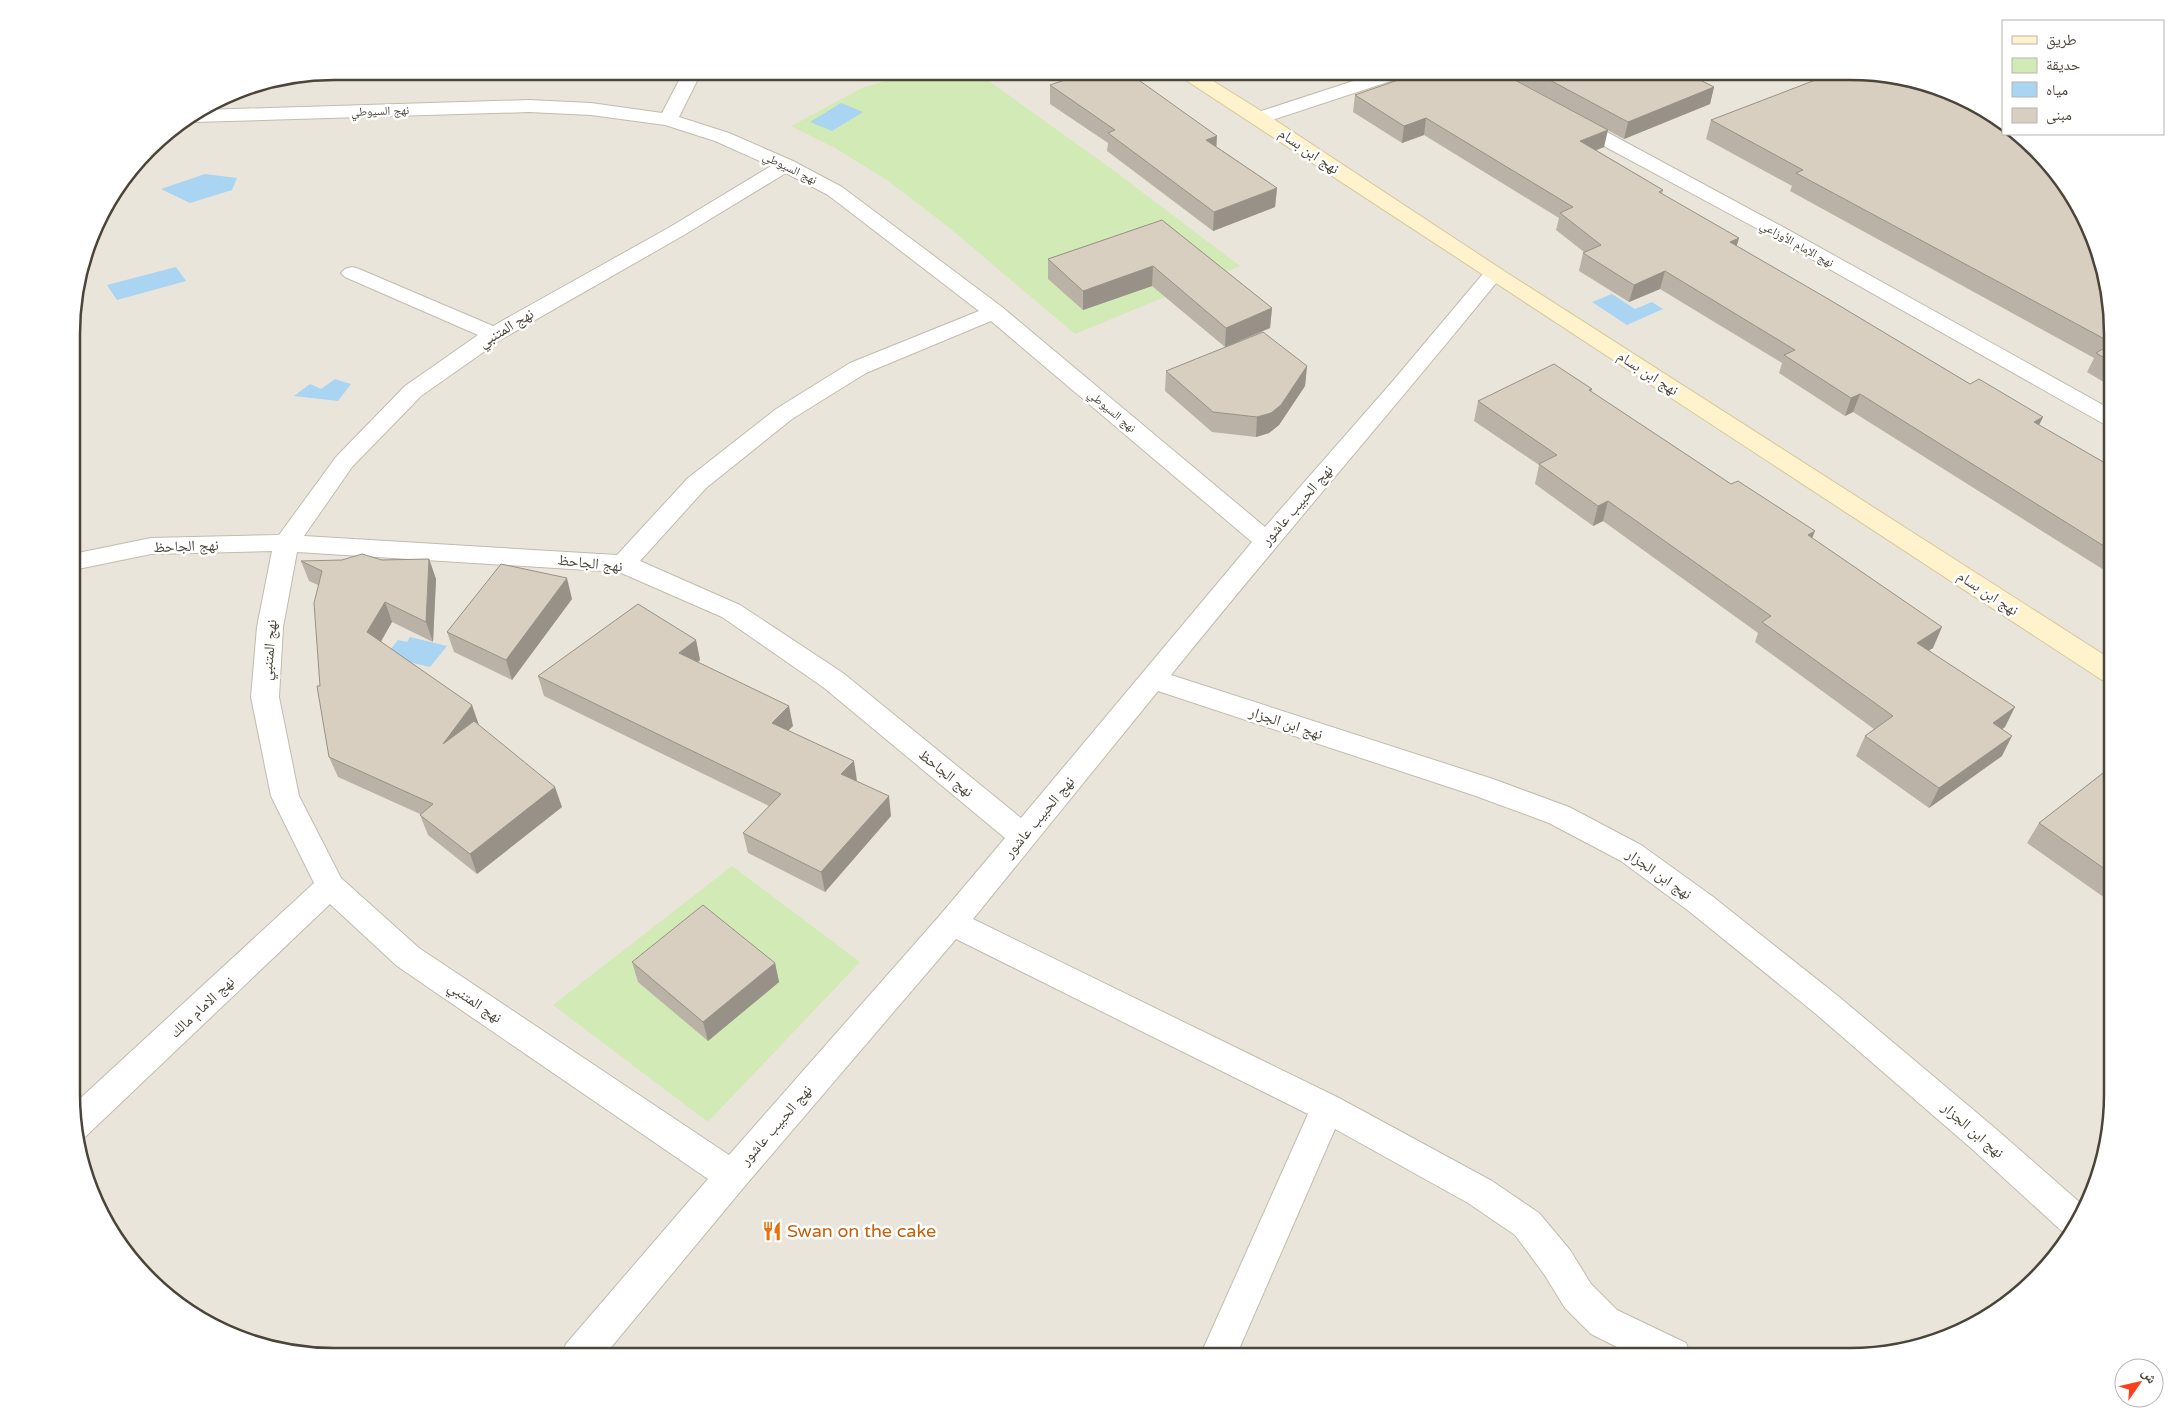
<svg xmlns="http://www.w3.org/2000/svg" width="2184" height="1428" viewBox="0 0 2184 1428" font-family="'Varela Round','Noto Naskh Arabic',sans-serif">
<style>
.residential{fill:#eae5da}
.green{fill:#d2eab5}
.water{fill:#a9d4f2}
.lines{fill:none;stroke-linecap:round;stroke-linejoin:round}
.street-casing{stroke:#c2bbae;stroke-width:2}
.secondary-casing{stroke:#d6c79b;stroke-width:2}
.street{fill:#fff;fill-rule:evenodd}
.secondary{fill:#fff3cd;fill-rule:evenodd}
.wall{fill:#bab2a6}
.shaded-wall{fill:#979187}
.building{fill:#d8cfc1;stroke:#979187}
.labels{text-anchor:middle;stroke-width:5;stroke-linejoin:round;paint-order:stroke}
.far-street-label{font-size:12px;fill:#4b4439;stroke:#fff}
.street-label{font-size:15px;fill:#4b4439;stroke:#fff}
.near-food-label{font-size:18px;fill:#c56008;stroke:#fff;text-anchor:start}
.rim{fill:none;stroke:#4b4439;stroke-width:2.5}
</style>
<rect width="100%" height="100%" fill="#f6f3ec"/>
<path class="residential" d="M334 71H1851L1934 85 1996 116 2003 121V134L2104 265 2112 317V1111L2099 1178 2068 1240 2024 1291 1981 1322 1919 1348 1867 1356 333 1357 250 1343 188 1312 148 1280 107 1226 73 1128V300L98 217 160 137 233 91Z"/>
<path class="green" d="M918 71H975L1113 170 1240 266 1075 334 947 226 887 180 835 148 791 126 862 88Z
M732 866 860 962 708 1122 553 1005Z"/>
<path class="water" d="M841 103 863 112 832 131 810 122Z
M205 174 237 178 232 190 190 203 161 189Z
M176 267 186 281 117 300 107 285Z
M1612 294 1635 309 1652 302 1663 309 1627 325 1592 302Z
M335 379 351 384 338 401 294 396 310 384 321 389Z
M410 637 447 646 430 667 385 656 398 640 407 642Z"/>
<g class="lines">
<defs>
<path id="street" d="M684 71H702L679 117 729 133 793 161 842 187 1002 307 1265 527 1392 382 1487 269 1494 267 1501 269 1505 273 1501 277C1392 411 1279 541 1171 675L1493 779 1569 807 1641 845 1712 896 1838 996 1996 1129 2085 1207 2070 1236 2065 1234 1972 1149 1816 1014 1690 912 1621 861 1549 823 1473 795 1158 691 973 919 1339 1098 1492 1181 1539 1213 1570 1250 1591 1284 1617 1310 1686 1343 1691 1356H1635L1591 1334 1565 1308 1544 1274 1515 1235 1468 1203 1335 1129 1236 1356H1200L1308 1114 956 939 744 1187 603 1357H561L566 1344 708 1179 397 966 330 904 85 1137 77 1140 73 1128V1105L314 883 271 796 251 697 257 627 272 551 151 554 73 570V554L151 538 279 535 336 457 405 386 478 335 345 277 341 273 345 269 352 267 359 269 493 326 670 227 771 166 715 141 665 125 591 115 529 112 194 122 187 120 203 110 529 100 591 103 662 113ZM786 173 828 195 979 311 850 363 776 409 688 478 617 555 304 536 352 467 421 396 502 339 684 235ZM991 321 1252 542 1021 818 843 673 740 605 640 561 706 488 792 419 866 373ZM297 552 619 572 722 617 823 687 1005 838 941 914 729 1155 419 948 341 878 299 796 279 697 283 627Z
M1384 71H1412L1409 75 1266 122 1259 124 1252 122 1250 118 1252 114Z
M1572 115 1579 117 1783 227 2112 410V426L2104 424 1769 235 1565 125 1563 121 1565 117Z"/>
<path id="secondary" d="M1175 71H1197L1266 114 1501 269 2112 660V682L2102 680 1178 75Z"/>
</defs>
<use href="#street" class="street-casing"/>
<use href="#secondary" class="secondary-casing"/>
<use href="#street" class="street"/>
<use href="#secondary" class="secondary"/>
</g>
<path class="wall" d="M1499 71H1682L1714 87 1710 104 1624 139Z
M1050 85 1217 147 1277 188 1275 207 1213 231 1107 151 1108 143 1050 104Z
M1931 86 2112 317V387L2087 372 2094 358 1790 191 1792 186 1706 139 1711 120Z
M1355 95 1604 147 1596 150 1663 190 1662 194 1736 246 1970 384 2043 417 2039 425 2112 467V575L1853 412 1845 416 1779 373 1782 363 1660 289 1629 302 1579 271 1583 253 1584 252 1556 230 1559 218 1424 135 1402 143 1353 112Z
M1162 220 1272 308 1270 328 1225 347 1152 286 1083 310 1048 279V259Z
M1307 366 1305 386 1279 425 1269 433 1256 437 1212 432 1165 391 1166 371Z
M1592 389 1591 392 1812 538 1933 648 1929 650 2005 727 2002 729V756L1929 808 1856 756 1865 736 1874 729 1755 642 1758 633 1603 521 1593 526 1535 484 1539 465 1474 421 1478 401Z
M429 559 436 579 433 642 392 622 381 641 479 725 562 807 477 874 428 835 420 815V814L338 777 329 757 320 686 318 585 309 581 301 561Z
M572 599 512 680 454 652 447 632Z
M696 640 700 660 698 662 793 726 788 730 857 781 891 816 825 892 748 853 743 833 769 806 544 696 538 676Z
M2112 766V903L2027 843 2039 823Z
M632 962 775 963 779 982 708 1041 638 982Z"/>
<path class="shaded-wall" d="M1714 87 1710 104 1624 139 1628 122Z
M1426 118 1424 135 1402 143 1404 126Z
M1608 130 1604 147 1577 158 1580 141Z
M1217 136 1216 155 1206 140Z
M1277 188 1275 207 1213 231 1214 212Z
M1739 238 1734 256 1730 242Z
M1153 266 1152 286 1083 310V291Z
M1665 271 1660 289 1629 302 1634 285Z
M1272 308 1270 328 1225 347 1226 328Z
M1307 366 1305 386 1279 425 1269 433 1256 437 1257 417Z
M1860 394 1853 412 1845 416 1851 398Z
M2043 417 2034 435V422Z
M1608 501 1603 521 1593 526 1598 506Z
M1815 531 1807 551 1808 535Z
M429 559 436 579 433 642 426 622Z
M567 578 572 599 512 680 506 660Z
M385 602 392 622 375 652 367 632Z
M1942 627 1933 648 1908 663 1917 643Z
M696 640 700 660 683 673 679 653Z
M472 705 479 725 443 744Z
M789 706 793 726 776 743 772 723Z
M2015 707 2005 727 1982 743 1993 723Z
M2012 736 2002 756 1929 808 1939 788Z
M854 761 857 781 841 774Z
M555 787 562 807 477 874 470 854Z
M889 796 891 816 825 892 821 872Z
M775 963 779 982 708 1041 703 1022Z"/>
<path class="building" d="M1092 71H1126L1217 136 1206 140 1277 188 1214 212 1108 133 1115 130 1050 85Z
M1424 71H1498L1608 130 1580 141 1663 190 1659 192 1739 238 1730 242 1830 300 1970 384 1979 379 2043 417 2034 422 2112 467V551L1860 394 1851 398 1784 355 1795 350 1665 271 1634 285 1583 253 1601 245 1560 213 1573 207 1426 118 1404 126 1355 95Z
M1533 71H1682L1714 87 1628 122Z
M1839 71H1851L1929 84 1928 85 2002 120 2003 121V134H2017L2047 160 2078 203 2104 265 2112 317V343L1796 173 1803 170 1711 120Z
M1162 220 1272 308 1226 328 1153 266 1083 291 1048 259Z
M1263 332 1307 366 1281 405 1271 413 1257 417 1213 412 1166 371Z
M2112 344V362L2096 353Z
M1554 364 1592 389 1589 390 1731 484 1738 481 1815 531 1808 535 1942 627 1917 643 2015 707 1993 723 2012 736 1939 788 1865 736 1893 716 1762 622 1771 616 1608 501 1598 506 1539 464 1557 455 1478 401Z
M362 554 382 560 429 559 426 622 385 602 367 632 472 705 443 744 474 721 555 787 470 854 420 815 433 804 329 757 317 686H320L314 603 322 571 301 561 342 560Z
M501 564 567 578 506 660 447 632Z
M638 604 696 640 679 653 789 706 772 723 854 761 841 774 889 796 821 872 743 833 781 794 538 676Z
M2112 766V874L2039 823Z
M703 905 775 963 703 1022 632 962Z"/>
<defs>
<symbol id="restaurant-bare" viewBox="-9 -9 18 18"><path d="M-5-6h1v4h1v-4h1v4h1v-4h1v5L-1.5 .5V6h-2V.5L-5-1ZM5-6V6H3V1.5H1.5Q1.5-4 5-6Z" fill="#e8710a" stroke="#fff" stroke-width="2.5" paint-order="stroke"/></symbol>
</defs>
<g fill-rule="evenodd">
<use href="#restaurant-bare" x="758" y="1217" width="28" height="28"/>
</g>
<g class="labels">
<g class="far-street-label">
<text transform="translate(380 111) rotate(-2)" y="4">نهج السيوطي</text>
<text transform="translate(790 168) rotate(26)" y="4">نهج السيوطي</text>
<text transform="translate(1797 244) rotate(29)" y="4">نهج الإمام الأوزاعي</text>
<text transform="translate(1112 411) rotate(40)" y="4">نهج السيوطي</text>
</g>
<g class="street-label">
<text transform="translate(1309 151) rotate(34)" y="5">نهج ابن بسام</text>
<text transform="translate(506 328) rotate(-31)" y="5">نهج المتنبي</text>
<text transform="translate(1648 373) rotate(33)" y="5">نهج ابن بسام</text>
<text transform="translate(1297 505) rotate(-49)" y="5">نهج الحبيب عاشور</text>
<text transform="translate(186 546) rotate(-2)" y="5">نهج الجاحظ</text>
<text transform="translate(590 563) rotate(6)" y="5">نهج الجاحظ</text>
<text transform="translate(1988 593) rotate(33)" y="5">نهج ابن بسام</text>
<text transform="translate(269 650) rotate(-85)" y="5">نهج المتنبي</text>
<text transform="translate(1286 723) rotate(18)" y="5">نهج ابن الجزار</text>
<text transform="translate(946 773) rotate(39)" y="5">نهج الجاحظ</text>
<text transform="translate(1039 817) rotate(-50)" y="5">نهج الحبيب عاشور</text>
<text transform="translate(1659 874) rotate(35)" y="5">نهج ابن الجزار</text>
<text transform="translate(475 1002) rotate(34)" y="5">نهج المتنبي</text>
<text transform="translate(202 1007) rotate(-43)" y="5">نهج الامام مالك</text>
<text transform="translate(776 1125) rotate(-49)" y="5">نهج الحبيب عاشور</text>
<text transform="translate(1973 1130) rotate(41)" y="5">نهج ابن الجزار</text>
</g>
<g class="near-food-label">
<text x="787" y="1237">Swan on the cake</text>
</g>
</g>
<path d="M0 0H2184V1428H0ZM334 80H1850A254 254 0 0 1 2104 334V1094A254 254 0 0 1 1850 1348H334A254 254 0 0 1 80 1094V334A254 254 0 0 1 334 80Z" fill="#fff" fill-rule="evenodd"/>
<path class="rim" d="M334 80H1850A254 254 0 0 1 2104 334V1094A254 254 0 0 1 1850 1348H334A254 254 0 0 1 80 1094V334A254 254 0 0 1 334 80Z"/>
<rect x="2002" y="20" width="162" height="115" fill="#ffffff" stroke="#b7b4b0"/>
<rect x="2012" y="36" width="25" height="8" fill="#fff3cd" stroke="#b7b4b0"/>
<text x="2046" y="45" font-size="15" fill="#4b4439">طريق</text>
<rect x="2012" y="58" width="25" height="15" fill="#d2eab5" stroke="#b7b4b0"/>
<text x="2046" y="70" font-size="15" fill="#4b4439">حديقة</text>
<rect x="2012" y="82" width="25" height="15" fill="#a9d4f2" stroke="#b7b4b0"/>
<text x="2046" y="95" font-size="15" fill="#4b4439">مياه</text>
<rect x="2012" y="108" width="25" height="15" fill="#d8cfc1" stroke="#b7b4b0"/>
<text x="2046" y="120" font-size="15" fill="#4b4439">مبنى</text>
<g transform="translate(2139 1383) rotate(56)"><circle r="24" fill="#ffffff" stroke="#b7b4b0"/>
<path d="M0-4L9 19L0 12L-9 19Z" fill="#fc3f1d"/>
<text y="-8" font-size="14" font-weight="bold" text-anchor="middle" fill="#4b4439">ش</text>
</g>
</svg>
